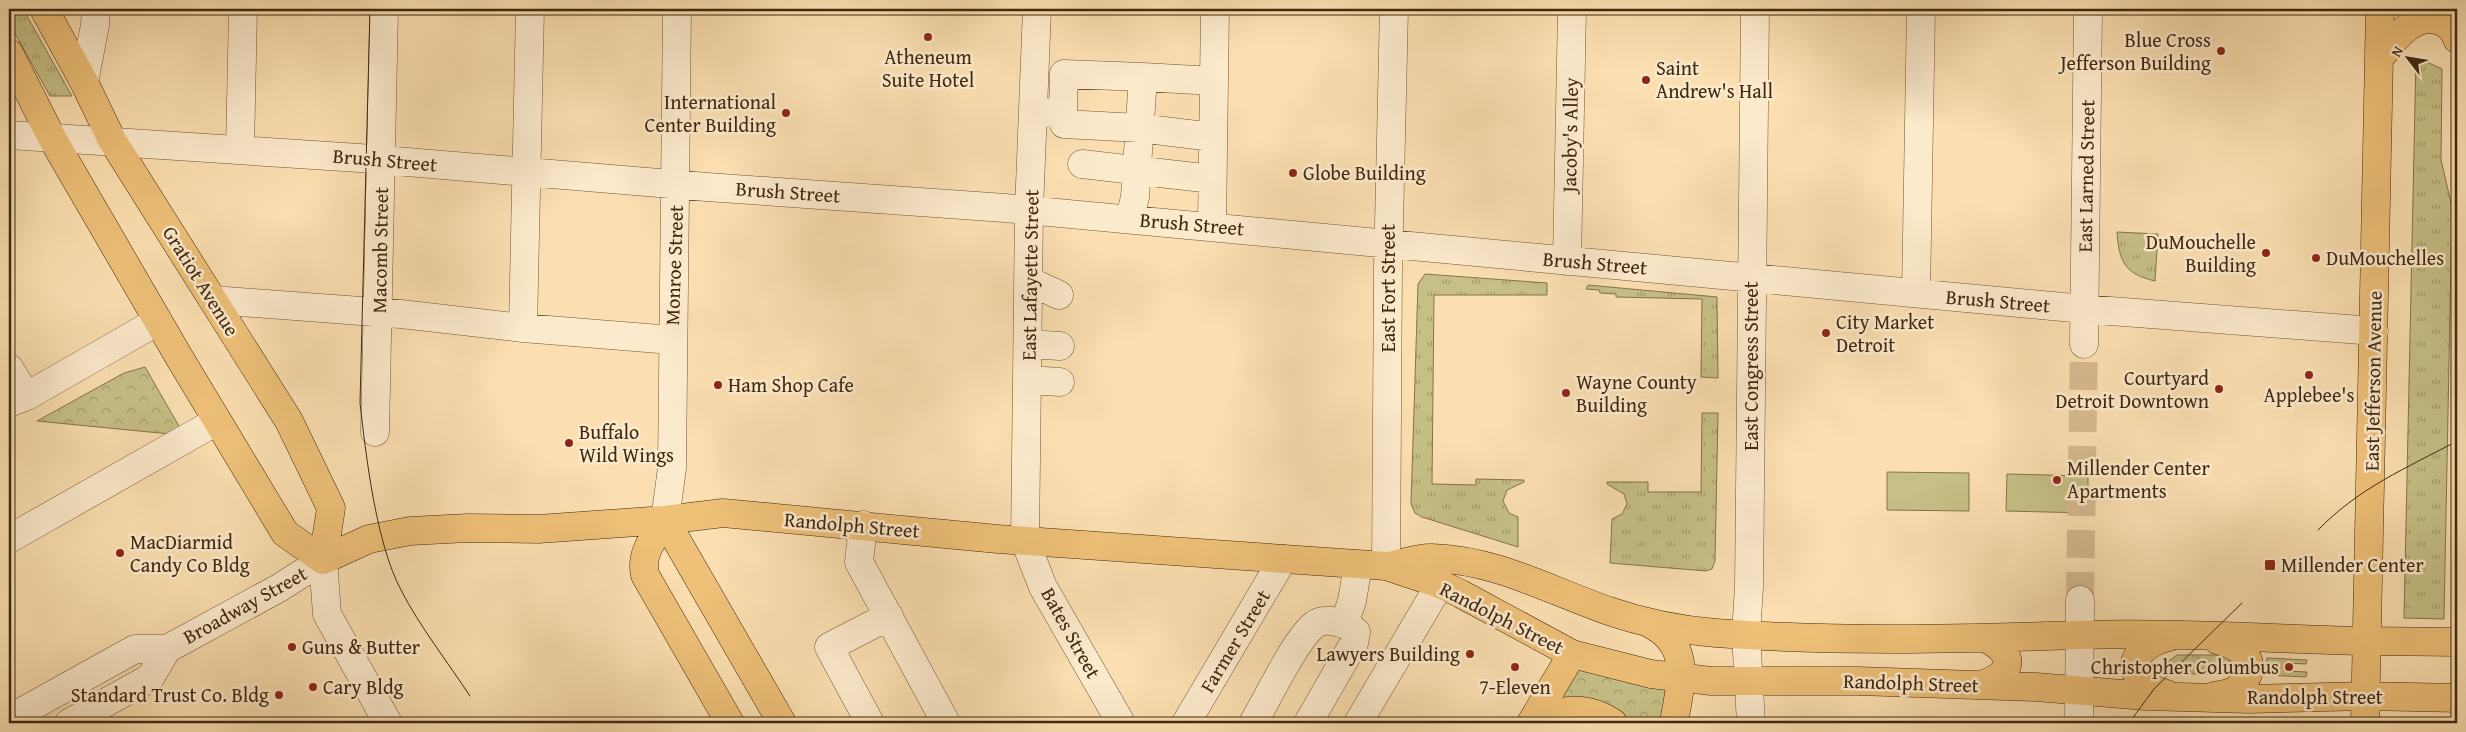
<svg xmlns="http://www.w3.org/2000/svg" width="2466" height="732" viewBox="0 0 2466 732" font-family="'Gentium Book Plus',serif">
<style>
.grass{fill:url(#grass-tufts);stroke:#83744b}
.park{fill:url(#park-crowns);stroke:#83744b}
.pitch{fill:#c6c086;stroke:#83744b}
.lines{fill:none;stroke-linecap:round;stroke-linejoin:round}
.minor-tunnel{stroke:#d6ba90;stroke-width:28;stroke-dasharray:28 14;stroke-linecap:butt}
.minor-casing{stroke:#6f5638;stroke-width:29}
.major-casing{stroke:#402810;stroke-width:29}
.highway-casing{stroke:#402810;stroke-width:29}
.minor{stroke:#fceacc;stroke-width:28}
.major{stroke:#eec078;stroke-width:28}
.highway{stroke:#eec078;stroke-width:28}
.tram{stroke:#402810;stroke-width:1}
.poi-dot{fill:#8f2418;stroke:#fceacc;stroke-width:2}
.labels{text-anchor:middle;stroke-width:5;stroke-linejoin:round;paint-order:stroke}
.poi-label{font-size:20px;fill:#402810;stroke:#fceacc;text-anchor:start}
.street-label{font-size:20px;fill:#402810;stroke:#fceacc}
</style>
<defs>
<pattern id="grass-tufts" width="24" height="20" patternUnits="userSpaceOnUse" patternTransform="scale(1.25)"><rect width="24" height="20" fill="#c6c086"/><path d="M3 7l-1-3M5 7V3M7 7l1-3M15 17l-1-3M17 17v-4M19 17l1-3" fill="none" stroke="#a29c6c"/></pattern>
<pattern id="park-crowns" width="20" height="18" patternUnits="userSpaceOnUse" patternTransform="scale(1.25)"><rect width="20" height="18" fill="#c6c086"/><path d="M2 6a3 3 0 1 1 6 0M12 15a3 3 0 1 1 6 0" fill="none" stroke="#a29c6c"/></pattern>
</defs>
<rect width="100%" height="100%" fill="#fbdfb0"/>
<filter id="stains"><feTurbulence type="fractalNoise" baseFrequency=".004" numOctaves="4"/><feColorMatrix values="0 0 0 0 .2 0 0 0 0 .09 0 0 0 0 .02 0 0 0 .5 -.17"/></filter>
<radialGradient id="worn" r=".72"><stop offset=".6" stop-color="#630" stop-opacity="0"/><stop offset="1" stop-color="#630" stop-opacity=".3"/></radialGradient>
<path class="grass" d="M9 9H23L72 96H50L9 23Z
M2416 57 2442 69 2441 160 2452 207 2444 619 2404 618Z
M2117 232 2158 234 2155 281C2125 274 2119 262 2117 232Z
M1425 274 1547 283V295H1434L1432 484 1476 485V479L1524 480V482L1507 490 1503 501 1509 513 1518 517V547L1422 517 1415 513 1411 504 1418 284Z
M1588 285 1717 297 1718 378 1701 377 1702 299 1616 297V294L1600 293 1599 290 1586 289Z
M1702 413H1718L1715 561 1712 569 1706 571 1610 563 1612 519 1622 514 1627 504 1624 494 1607 484V482H1648V492H1701Z
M2177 655H2223L2229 658 2232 666 2230 670 2223 675 2173 673 2169 668V661Z
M2267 658 2307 660 2306 664 2286 663V671L2307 672 2306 677 2266 675Z"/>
<path class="park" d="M145 367 180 428 170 434 37 421 124 373Z
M1572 654 1682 678 1674 723H1531Z"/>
<path class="pitch" d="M1887 472 1969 473V511L1887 510Z
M2007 474 2088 476V513L2006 511Z"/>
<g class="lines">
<path class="minor-tunnel" d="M2080 600 2084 344"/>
<defs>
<path id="minor" d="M1037 9 1029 210 1025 541 1043 587 1121 723
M1143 77 1214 81
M84 82 95 25 96 9
M1063 112 1064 124 1139 128 1213 137
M1034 113 1063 112 1064 74 1143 77 1135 197 1130 218
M9 135 359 158 707 187 1005 208 2084 309 2374 331
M240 149 243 9
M1082 164 1212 179
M1212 226 1215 9
M1567 261 1572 9
M1029 281 1059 295
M1916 293 1921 9
M213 300 401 314 523 328 672 340
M523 328 530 9
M1028 344 1060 346
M2084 344 2088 9
M9 368 27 396
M1028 380 1060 382
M9 403 27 396 158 321
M375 432 384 9
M665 520 672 468 677 9
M863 525 859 562 946 723
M9 539 217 421
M1386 566 1388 267 1394 9
M1344 624 1352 601 1358 565
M9 719 135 649H167L279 588 323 560 327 614 388 723
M69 723 150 678 167 649
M870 723 829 647 889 616
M1186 723 1283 559
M1253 723C1267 700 1295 640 1314 625 1325 616 1347 623 1356 632L1354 643 1308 723
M1358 723 1440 584
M1751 723 1746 634 1749 587 1755 9
M2079 723 2080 600"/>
<path id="major" d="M44 9 84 82 112 140 289 421 331 508 323 560
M9 53 52 138 179 357 285 533 323 560
M665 520 782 723
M665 520C654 538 640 553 645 575L730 723
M323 560 369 539 410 531 468 528 538 529 665 520 723 513 998 539 1386 566 1440 584 1461 594 1572 654 1651 674 1711 681H1858L2036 687 2146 696 2249 699 2366 696
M1389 566C1403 563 1419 557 1433 558 1496 560 1551 591 1609 611 1644 623 1679 630 1716 633 1836 642 1958 639 2079 635 2175 632 2272 639 2368 641
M1652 625C1693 647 1680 685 1674 723
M1980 685C2013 676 2018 654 1985 638
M2169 695C2160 692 2151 690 2144 683 2120 661 2148 641 2169 637
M2214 696C2220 695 2228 694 2234 691 2238 689 2242 684 2245 680 2259 658 2236 644 2217 640
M1531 723 1572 654
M1539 723C1562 706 1590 707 1613 723"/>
<path id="highway" d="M2379 59C2393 41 2415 9 2442 22 2450 26 2455 31 2457 39
M2368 641 2457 642
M2366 696 2457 698
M2365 723 2380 9"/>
</defs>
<use href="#minor" class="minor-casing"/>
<use href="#major" class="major-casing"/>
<use href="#highway" class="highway-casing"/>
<use href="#minor" class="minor"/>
<use href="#major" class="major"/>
<use href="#highway" class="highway"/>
<path class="tram" d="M370 9 360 403C366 456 376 543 401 590 420 627 447 661 470 696
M2318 530C2360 487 2405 469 2457 441
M2129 723 2154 689 2242 603"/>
</g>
<g class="poi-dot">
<circle cx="928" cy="37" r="5"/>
<circle cx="2221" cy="51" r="5"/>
<circle cx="1646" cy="80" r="5"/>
<circle cx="786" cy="113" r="5"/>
<circle cx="1293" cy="173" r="5"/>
<circle cx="2266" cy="253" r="5"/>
<circle cx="2316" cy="258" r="5"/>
<circle cx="1826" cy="333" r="5"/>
<circle cx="2309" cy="375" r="5"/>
<circle cx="718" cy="385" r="5"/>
<circle cx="2219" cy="389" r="5"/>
<circle cx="1566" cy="393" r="5"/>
<circle cx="569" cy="443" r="5"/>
<circle cx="2057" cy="480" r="5"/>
<circle cx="120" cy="553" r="5"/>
<rect x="2264" y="559" width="12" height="12" rx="2.5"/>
<circle cx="292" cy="647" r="5"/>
<circle cx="1470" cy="654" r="5"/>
<circle cx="1515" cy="667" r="5"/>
<circle cx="2289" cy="667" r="5"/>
<circle cx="313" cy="687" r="5"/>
<circle cx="279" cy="695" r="5"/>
</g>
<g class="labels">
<g class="poi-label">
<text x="2211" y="47" text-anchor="end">Blue Cross<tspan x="2211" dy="23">Jefferson Building</tspan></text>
<text x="928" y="64" text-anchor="middle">Atheneum<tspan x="928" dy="23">Suite Hotel</tspan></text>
<text x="1656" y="75">Saint<tspan x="1656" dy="23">Andrew's Hall</tspan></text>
<text x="776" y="109" text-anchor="end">International<tspan x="776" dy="23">Center Building</tspan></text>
<text x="1303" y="180">Globe Building</text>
<text x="2256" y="249" text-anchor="end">DuMouchelle<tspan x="2256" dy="23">Building</tspan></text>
<text x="2326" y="265">DuMouchelles</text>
<text x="1836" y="329">City Market<tspan x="1836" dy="23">Detroit</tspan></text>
<text x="2209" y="385" text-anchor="end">Courtyard<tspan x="2209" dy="23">Detroit Downtown</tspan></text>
<text x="1576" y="389">Wayne County<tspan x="1576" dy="23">Building</tspan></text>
<text x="728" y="392">Ham Shop Cafe</text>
<text x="2309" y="402" text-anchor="middle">Applebee's</text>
<text x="579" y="439">Buffalo<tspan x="579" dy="23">Wild Wings</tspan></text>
<text x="2067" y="475">Millender Center<tspan x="2067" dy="23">Apartments</tspan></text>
<text x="130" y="549">MacDiarmid<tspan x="130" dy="23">Candy Co Bldg</tspan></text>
<text x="2281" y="572">Millender Center</text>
<text x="302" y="654">Guns &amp; Butter</text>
<text x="1460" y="661" text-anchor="end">Lawyers Building</text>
<text x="2279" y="674" text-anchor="end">Christopher Columbus</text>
<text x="323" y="694">Cary Bldg</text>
<text x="1515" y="694" text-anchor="middle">7-Eleven</text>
<text x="269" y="702" text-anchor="end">Standard Trust Co. Bldg</text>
</g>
<g class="street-label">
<text transform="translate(1570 135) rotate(-89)" y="7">Jacoby's Alley</text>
<text transform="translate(385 160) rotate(5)" y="7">Brush Street</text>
<text transform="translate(2086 176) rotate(-89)" y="7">East Larned Street</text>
<text transform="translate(788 192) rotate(4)" y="7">Brush Street</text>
<text transform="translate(1192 224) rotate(5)" y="7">Brush Street</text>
<text transform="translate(380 250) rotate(-89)" y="7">Macomb Street</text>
<text transform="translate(1595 263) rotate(5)" y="7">Brush Street</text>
<text transform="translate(674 265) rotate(-88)" y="7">Monroe Street</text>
<text transform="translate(1030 275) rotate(-89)" y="7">East Lafayette Street</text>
<text transform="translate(201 281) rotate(58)" y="7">Gratiot Avenue</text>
<text transform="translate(1388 288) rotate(-90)" y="7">East Fort Street</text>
<text transform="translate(1998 301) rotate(5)" y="7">Brush Street</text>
<text transform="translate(1751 366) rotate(-90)" y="7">East Congress Street</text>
<text transform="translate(2373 381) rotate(-89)" y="7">East Jefferson Avenue</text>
<text transform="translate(852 525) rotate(5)" y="7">Randolph Street</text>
<text transform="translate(245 605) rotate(-29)" y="7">Broadway Street</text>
<text transform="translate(1502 618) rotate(27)" y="7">Randolph Street</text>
<text transform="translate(1071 633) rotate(61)" y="7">Bates Street</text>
<text transform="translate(1235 641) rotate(-59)" y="7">Farmer Street</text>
<text transform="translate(1911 683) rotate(2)" y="7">Randolph Street</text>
<text x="2315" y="704">Randolph Street</text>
</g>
</g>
<rect width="2466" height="732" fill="none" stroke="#fbdfb0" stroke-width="30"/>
<rect x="10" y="10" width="2446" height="712" fill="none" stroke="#402810" stroke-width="2.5"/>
<rect x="15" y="15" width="2436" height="702" fill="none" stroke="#402810"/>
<g transform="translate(2408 58) rotate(301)" stroke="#fceacc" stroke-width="4" paint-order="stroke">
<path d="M0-4L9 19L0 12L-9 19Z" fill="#402810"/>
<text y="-8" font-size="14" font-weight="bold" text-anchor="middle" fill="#402810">N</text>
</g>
<rect width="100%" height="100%" filter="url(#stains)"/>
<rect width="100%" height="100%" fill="url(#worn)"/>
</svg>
